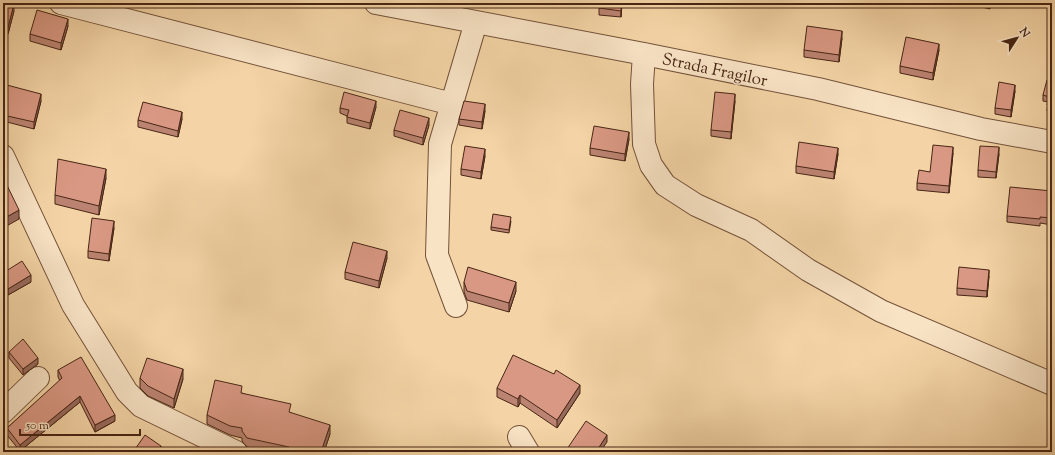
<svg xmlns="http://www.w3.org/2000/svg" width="1055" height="455" viewBox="0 0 1055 455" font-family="'Sorts Mill Goudy',serif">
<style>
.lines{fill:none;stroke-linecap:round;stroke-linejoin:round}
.minor-casing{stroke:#735239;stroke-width:24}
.minor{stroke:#f8e3c5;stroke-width:22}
.wall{fill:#bb8371;stroke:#482615}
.shaded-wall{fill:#986a5c;stroke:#482615}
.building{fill:#d99883;stroke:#482615}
.labels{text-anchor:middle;stroke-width:3;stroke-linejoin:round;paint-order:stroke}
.street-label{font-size:17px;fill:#482615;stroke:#f8e3c5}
</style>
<rect width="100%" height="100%" fill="#f4d4a6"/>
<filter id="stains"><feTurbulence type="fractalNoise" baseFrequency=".005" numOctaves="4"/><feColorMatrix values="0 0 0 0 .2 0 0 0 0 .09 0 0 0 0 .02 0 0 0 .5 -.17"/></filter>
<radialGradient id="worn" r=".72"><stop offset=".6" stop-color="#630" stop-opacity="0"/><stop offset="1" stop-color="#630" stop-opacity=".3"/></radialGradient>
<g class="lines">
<defs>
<path id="minor" d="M61 3 452 104
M376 3 644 54 818 89 981 129 1052 142
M644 54 642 84 644 144 651 165 665 185 696 205 751 230 808 270 881 311 1052 384
M3 156 73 305 127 392 141 406 236 452
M456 306 437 255 440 144 476 22
M3 412 38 378
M519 437 528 452"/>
</defs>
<use href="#minor" class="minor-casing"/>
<use href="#minor" class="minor"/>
</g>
<path class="wall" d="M3 3 14 11 8 34 3 32Z
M570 3H622L621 17 599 15V6L570 4Z
M966 3H991L990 9Z
M68 26 61 50 30 41V34Z
M842 38 839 62 804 57V50Z
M939 50 933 80 900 73V66Z
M1052 81V112L1047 111 1048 102 1043 101V95Z
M3 84 41 101 34 129 3 121Z
M1015 91 1011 117 995 114V108Z
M735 101 731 139 711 136V130Z
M376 107 370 129 347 123V116L340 113V108Z
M485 111 482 129 459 125V119Z
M182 119 178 137 138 127V120Z
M429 125 423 145 394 136V130Z
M629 139 625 161 590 155V148Z
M953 153 949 193 917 190V183L930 172Z
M838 154 834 179 796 173V166Z
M999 154 996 178 978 177V170Z
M485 156 481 179 461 175V169Z
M106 178 99 215 55 204V195Z
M1052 191V225L1040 223V226L1007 222V216Z
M511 221 509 233 491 230V227Z
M114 228 109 261 88 258V251Z
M387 258 379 288 345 279V272Z
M3 273 31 282 8 295 3 286Z
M989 276 987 297 957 295V288Z
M464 282 516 291 509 312 467 300 464 292Z
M9 352 38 364 23 375 9 358Z
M58 370 115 421 95 432 80 402 20 451 7 435V428L60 381 58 377Z
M140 378 183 379 174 408 148 396 140 388Z
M497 388 580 393 557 428 520 403 518 407 497 397Z
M242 393 291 413 330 434 324 452H269L247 447 242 441V438L230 435 207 424V415Z"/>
<path class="shaded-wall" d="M621 3H622L621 17Z
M14 4V11L8 34V27Z
M68 19V26L61 50V43Z
M842 31V38L839 62V55Z
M939 44V50L933 80V73Z
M1015 85V91L1011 117V110Z
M41 94V101L34 129V122Z
M735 94V101L731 139V132Z
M376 101V107L370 129V123Z
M485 104V111L482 129V122Z
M182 112V119L178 137V131Z
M429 118V125L423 145V138Z
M629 132V139L625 161V154Z
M953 147V153L949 193V186Z
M999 147V154L996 178V172Z
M838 148V154L834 179V172Z
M485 149V156L481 179V172Z
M106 169V178L99 215V206Z
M19 210V219L3 228V219Z
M114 221V228L109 261V254Z
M387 251V258L379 288V281Z
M989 270V276L987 297V291Z
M31 275V282L8 295V289Z
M516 282V291L509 312V303Z
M38 358V364L23 375V369Z
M183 369V379L174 408V399Z
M580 385V393L557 428V420Z
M520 395V403L518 407V399Z
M80 396V402L20 451V445Z
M115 415V421L95 432V425Z
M330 425V434L324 452H321Z
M607 435V442L600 452H596Z
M161 446V452H156Z"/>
<path class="building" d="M3 3H9L14 4 8 27 3 26Z
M599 3H621V11L599 8Z
M37 10 68 19 61 43 30 34Z
M807 26 842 31 839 55 804 50Z
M906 37 939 44 933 73 900 66Z
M1047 80 1052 81V106L1047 105 1049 97 1043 95Z
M999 82 1015 85 1011 110 995 108Z
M3 84 41 94 34 122 3 115Z
M344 92 376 101 370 123 347 117 349 110 340 108Z
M715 92 735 94 731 132 711 130Z
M464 101 485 104 482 122 459 119Z
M143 102 182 112 178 131 138 120Z
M400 110 429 118 423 138 394 130Z
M594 126 629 132 625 154 590 148Z
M799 142 838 148 834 172 796 166Z
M933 145 953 147 949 186 917 183 919 170 930 172Z
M465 146 485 149 481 172 461 169Z
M980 146 999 147 996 172 978 170Z
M58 159 106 169 99 206 55 195Z
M3 177 19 210 3 219Z
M1010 187 1052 191V218L1040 217V219L1007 216Z
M493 214 511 217 509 230 491 227Z
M92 218 114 221 109 254 88 251Z
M353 242 387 251 379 281 345 272Z
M22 261 31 275 8 289 3 280V273Z
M468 267 516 282 509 303 467 291 464 282Z
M959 267 989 270 987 291 957 288Z
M23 339 38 358 23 369 9 352Z
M513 355 554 374 556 370 580 385 557 420 520 395 518 399 497 388Z
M81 357 115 415 95 425 80 396 20 445 7 428 62 378 58 370Z
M147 358 183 369 174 399 148 386 140 378Z
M215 380 242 386 241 393 291 404 289 412 330 425 321 452H287L289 447 247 438 242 431V428L230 426 207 415Z
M586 421 607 435 596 452H565Z
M145 435 161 446 156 452H133Z"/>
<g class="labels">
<g class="street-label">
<text transform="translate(715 69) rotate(12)" y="6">Strada Fragilor</text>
</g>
</g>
<rect width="1055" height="455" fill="none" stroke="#f4d4a6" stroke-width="16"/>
<rect x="4" y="4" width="1047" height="447" fill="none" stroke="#482615" stroke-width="2"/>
<rect x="8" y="8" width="1039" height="439" fill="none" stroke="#482615"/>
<g transform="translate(1017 38) rotate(54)" stroke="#f8e3c5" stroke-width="3" paint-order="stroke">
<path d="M0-3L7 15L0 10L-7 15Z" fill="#482615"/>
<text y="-6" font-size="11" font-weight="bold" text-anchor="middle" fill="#482615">N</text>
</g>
<path d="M20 429v6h120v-6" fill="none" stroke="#482615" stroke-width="2"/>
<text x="26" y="429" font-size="12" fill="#482615" stroke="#f8e3c5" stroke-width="3" paint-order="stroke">50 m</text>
<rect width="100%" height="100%" filter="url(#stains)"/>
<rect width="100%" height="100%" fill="url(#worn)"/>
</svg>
